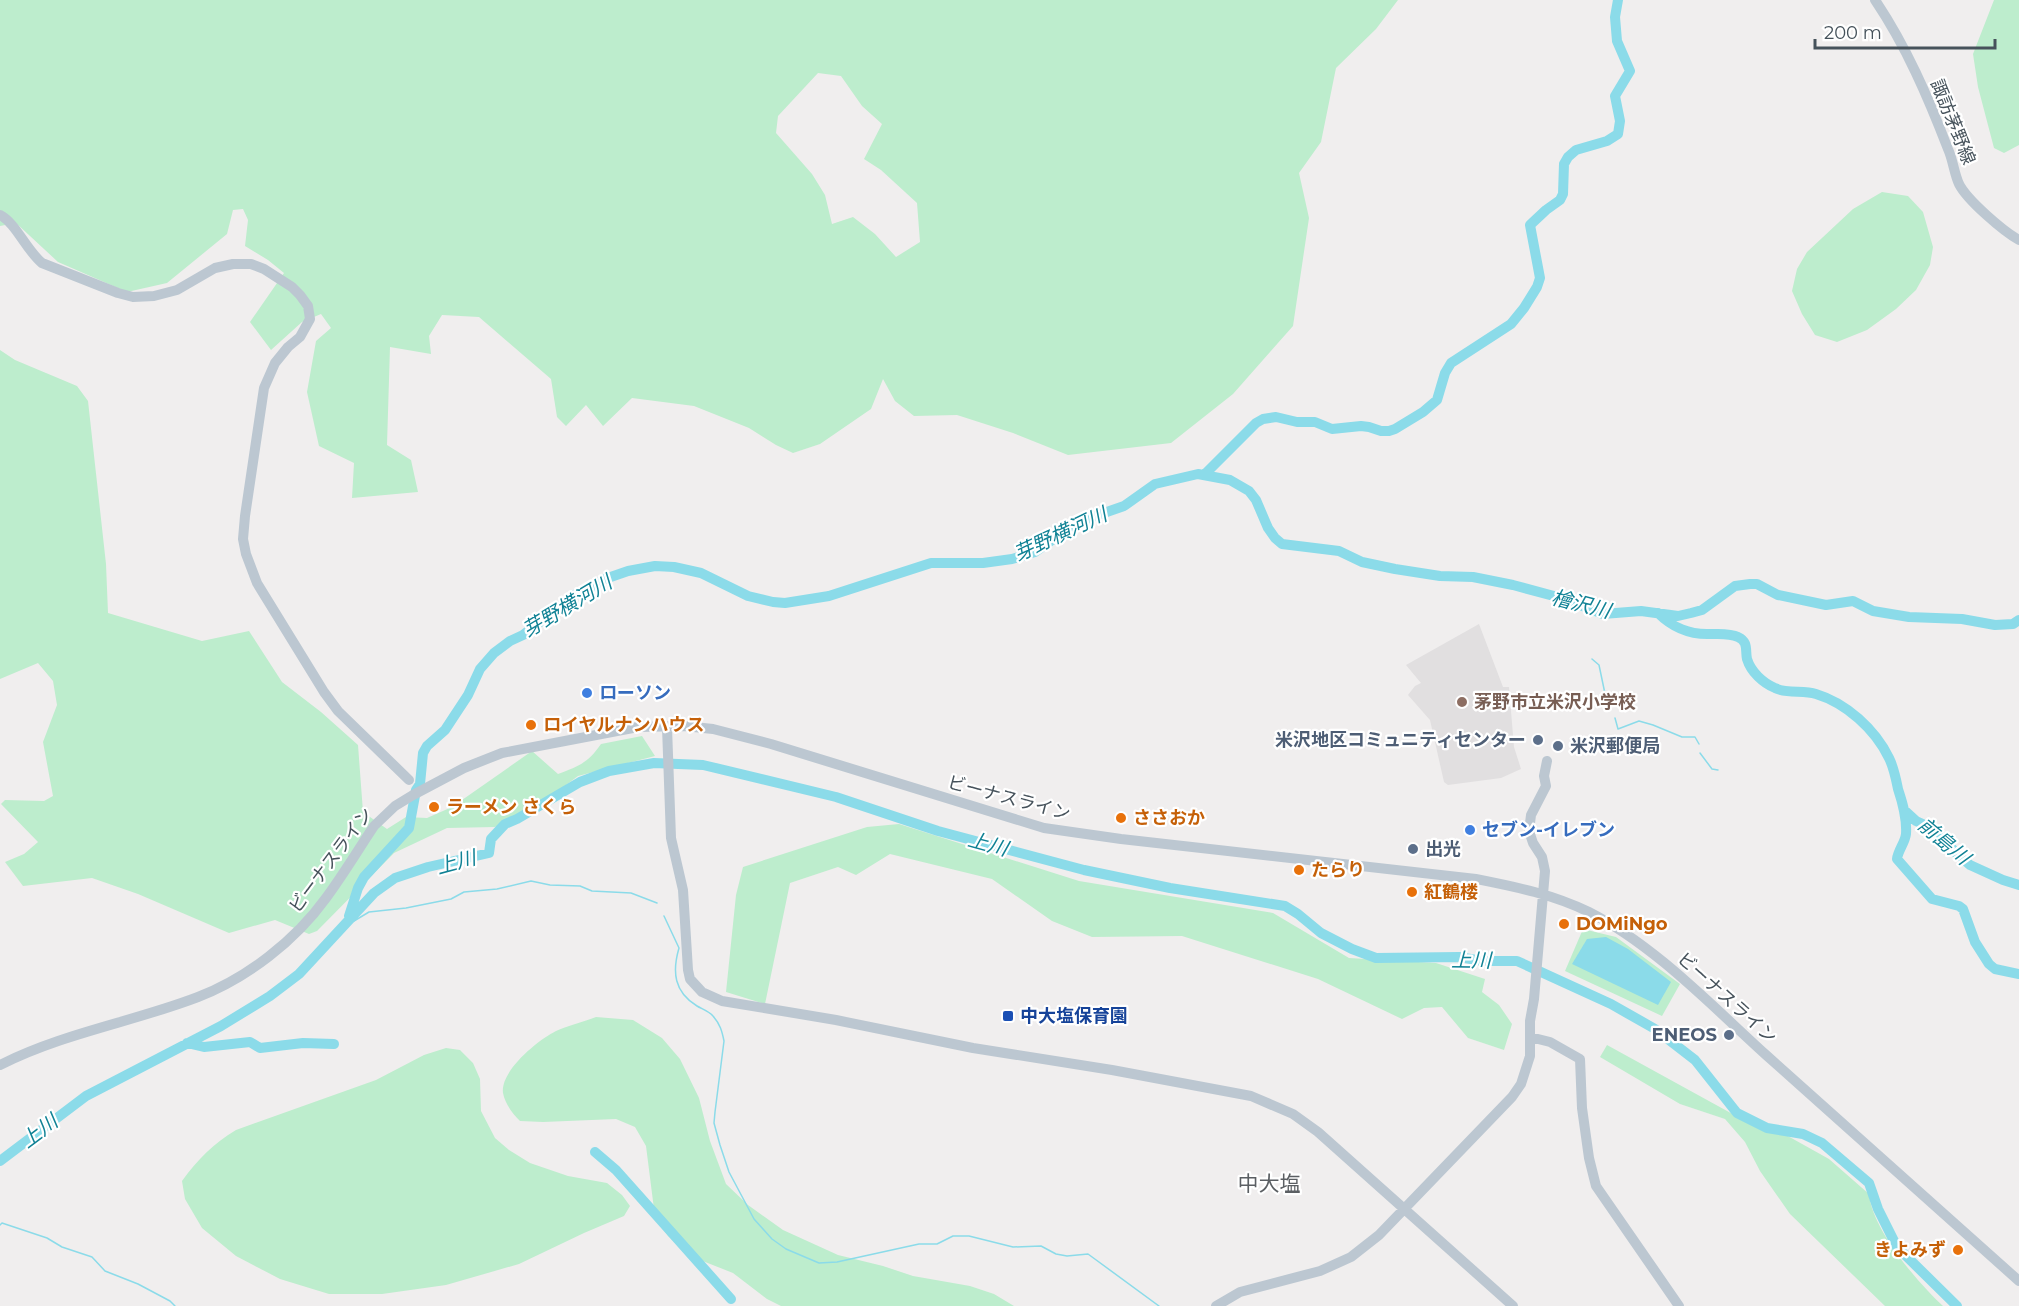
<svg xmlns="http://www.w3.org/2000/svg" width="2019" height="1306" viewBox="0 0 2019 1306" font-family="Montserrat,'Noto Sans JP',sans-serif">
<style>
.education{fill:#e1dfe0}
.green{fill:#bdedcd;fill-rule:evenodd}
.water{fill:#8bdbe9}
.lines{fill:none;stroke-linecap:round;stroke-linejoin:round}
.stream{stroke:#8bdbe9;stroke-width:1.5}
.river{stroke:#8bdbe9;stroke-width:10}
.secondary{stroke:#bcc7d1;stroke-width:10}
.shop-dot{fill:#3f7fe0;stroke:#fff;stroke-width:2}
.education-dot{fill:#8d6e63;stroke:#fff;stroke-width:2}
.food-dot{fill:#e8710a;stroke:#fff;stroke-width:2}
.service-dot{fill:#5c6f8a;stroke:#fff;stroke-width:2}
.transit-dot{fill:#1a4fb4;stroke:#fff;stroke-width:2}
.labels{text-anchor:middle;stroke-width:4.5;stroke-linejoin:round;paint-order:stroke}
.street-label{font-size:18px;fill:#46525b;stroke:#fff}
.shop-label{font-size:18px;font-weight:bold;fill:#366cbe;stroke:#fff;text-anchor:start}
.education-label{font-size:18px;font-weight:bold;fill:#785e54;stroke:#fff;text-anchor:start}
.food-label{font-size:18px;font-weight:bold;fill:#c56008;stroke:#fff;text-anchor:start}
.service-label{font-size:18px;font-weight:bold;fill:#4e5e75;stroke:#fff;text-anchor:end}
.transit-label{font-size:18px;font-weight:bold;fill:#164399;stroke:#fff;text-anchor:start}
.water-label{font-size:20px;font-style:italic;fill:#108295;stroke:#fff}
.quarter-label{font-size:21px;fill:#5b5f63;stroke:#fff}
</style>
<rect width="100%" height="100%" fill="#f0eeee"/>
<path class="education" d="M1479 624 1503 687H1509L1514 747 1521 769 1501 778 1448 785 1444 782 1430 720 1408 695 1415 686 1421 683 1406 665Z"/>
<path class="green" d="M0 0H1398L1376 29 1336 68 1321 142 1299 173 1309 218 1293 326 1233 394 1171 443 1068 455 1013 433 957 415 914 416 895 401 883 379 871 409 820 444 793 453 776 445 749 428 694 406 632 398 603 426 586 405 566 426 557 417 551 379 479 317 442 315 429 336 431 354 390 347 387 445 411 460 418 492 352 498 354 463 319 446 307 392 316 341 331 328 321 314 302 322 271 350 250 322 284 273 268 260 245 246 248 220 243 209 233 210 227 234 167 283 127 292 58 262 16 223 0 226ZM818 73 841 76 862 106 882 124 864 159 881 170 917 203 920 242 896 257 875 234 853 217 832 224 825 195 812 174 776 133 778 116Z
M1994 0H2019V145L2004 153 1994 148 1978 87 1973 54Z
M1882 192 1908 196 1923 212 1933 247 1930 265 1916 290 1896 309 1867 330 1837 342 1815 335 1802 314 1792 291 1797 269 1807 252 1853 209Z
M0 350 15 360 77 386 88 401 106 564 108 613 202 641 249 631 282 682 321 712 358 745 363 812 387 829 406 817 427 818 452 807 532 751 558 774C579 766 588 763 601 744L642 736 655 756 578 776 538 806 495 827 447 828 394 853 317 931 309 934 275 920 229 933 138 894 92 878 23 886 5 862 24 854 38 842 1 804 5 800 44 801 53 796 43 742 57 705 53 681 38 663 0 679Z
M899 824 1079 881 1273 913 1349 958 1436 963 1485 979 1482 992 1499 1005 1512 1024 1504 1050 1468 1038 1442 1007 1424 1008 1402 1019 1318 979 1182 936 1092 937 1052 921 992 879 890 854 856 875 838 867 790 883 765 1004 726 992 736 895 743 867 867 827Z
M1583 929 1616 937 1680 984 1662 1016 1565 971Z
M596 1017 633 1020 662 1038 680 1059 699 1098 710 1141 726 1184 748 1205 783 1230 838 1255 883 1266 913 1276 970 1286 994 1294 1014 1306H781L767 1299 733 1273 690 1256 668 1236 655 1217 646 1146 635 1127 616 1119 543 1122 520 1121C513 1114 505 1104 503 1093 500 1071 538 1040 556 1031 566 1026 584 1022 596 1017Z
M1607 1045 1738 1117 1786 1135 1829 1159 1869 1194C1872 1229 1917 1282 1943 1306H1885L1790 1214 1760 1171 1745 1142 1725 1119 1680 1104 1600 1057Z
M446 1048 460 1050 473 1063 480 1079 481 1111 495 1138 509 1150 530 1163 568 1176 607 1183 622 1195 630 1206 624 1216 584 1233 519 1264 446 1285 382 1294H329L280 1279 236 1256 202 1228 185 1199 182 1181C198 1159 213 1144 236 1130L376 1080 424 1055Z"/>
<path class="water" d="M1606 937 1628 949 1671 982 1658 1005 1572 964 1587 939Z"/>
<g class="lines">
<path class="stream" d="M1592 659 1599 665 1608 708
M1615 718 1618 729 1639 721 1653 725 1682 737H1695L1699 744
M1700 753 1712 769 1718 770
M664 916 679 948C672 972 674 992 697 1006 702 1009 709 1011 713 1016 720 1024 722 1031 724 1041L715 1112 714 1123 720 1145 729 1172 754 1219 772 1239 786 1249 819 1263 837 1262 919 1244H937L953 1236H969L1013 1247 1041 1246 1056 1254 1067 1256 1088 1254 1159 1306
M347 922 354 921 369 912 406 908 451 899 464 892 497 889 531 881 550 885 580 886 592 891 631 893 657 903
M0 1225 2 1223 47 1238 62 1247 92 1257 105 1271 138 1284 170 1301 175 1306"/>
<path class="river" d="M1204 475 1256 423 1263 419 1276 417 1297 422H1315L1332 429 1361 426 1369 427 1381 431H1389L1395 429 1423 412 1437 400 1445 373 1451 363 1511 324 1524 308 1537 287 1540 278 1530 225 1546 210 1560 200 1563 194 1564 164 1568 157 1576 150 1607 141 1618 134 1620 121 1615 96 1630 71 1617 41 1615 17 1618 0
M1658 613C1673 628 1689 635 1711 634 1719 634 1730 633 1738 637 1749 642 1745 651 1747 659 1751 672 1763 683 1775 688 1787 694 1803 690 1816 694 1846 703 1875 729 1889 758 1894 768 1896 779 1898 789 1903 804 1907 818 1906 834 1905 843 1898 850 1897 859L1932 899 1959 906 1963 909 1975 942 1989 964 1995 969 2019 974
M1904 810 1916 821 1936 830 1956 853 1970 865 2003 880 2019 885
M349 916 358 888 364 877 409 828 416 790 420 784 423 753 427 746 445 730 468 695 480 669 494 653 510 641 523 635 579 592 590 589 602 580 628 571 655 566 674 567 701 573 748 596 773 602 785 603 829 596 931 563H983L1012 559 1035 552 1078 522 1124 506 1155 484 1198 474 1230 480 1249 491 1256 500 1268 528 1275 538 1282 544 1339 551 1362 562 1395 569 1440 576 1473 577 1513 585 1565 599 1603 614 1641 611 1678 616 1691 613 1702 610 1735 586 1750 584H1757L1778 595 1826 605 1853 601 1873 611 1909 617 1962 619 1995 625 2013 624 2019 620
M187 1043 204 1047 250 1042 260 1048 303 1043 334 1044
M595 1152 616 1170 731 1299
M0 1161 86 1096 221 1026 270 996 299 974 374 893 395 878 428 867 489 853 491 839 505 824 517 819 580 782 609 771 654 763 703 765 836 797 938 831 1084 870 1170 888 1285 906 1298 914 1321 933 1352 949 1376 958 1459 957 1482 961H1517L1611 1004 1655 1029 1695 1060 1737 1113 1767 1128 1803 1134 1822 1143 1869 1183 1878 1209 1897 1247 1957 1306"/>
<path class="secondary" d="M1875 0C1906 46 1928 97 1948 149 1953 160 1954 173 1959 184 1967 200 2003 231 2019 240
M0 215C16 223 26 250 42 263L118 293 133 297 154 296 177 290 215 268 233 264H251L264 269 292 287 300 295 308 306 310 319 300 337 288 347 275 363 264 388 245 516 243 539 246 554 257 583 324 692 338 711 409 780
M667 727 671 838 683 890 688 970 690 979 702 992 722 1001 836 1020 973 1048 1112 1070 1251 1096 1293 1114 1318 1132 1513 1306
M1530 1037 1550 1042 1580 1059 1582 1108 1589 1158 1596 1186 1679 1306
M0 1065C63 1033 133 1022 198 997 247 978 295 941 326 898 343 875 358 850 374 826L395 806 413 795 464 768 502 753 638 727 684 726 713 729 771 744 1044 828 1121 839 1476 879C1516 887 1552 894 1589 912 1654 945 1711 1005 1765 1054 1850 1130 1935 1205 2019 1281
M1216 1306 1240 1292 1320 1271 1351 1257 1379 1235 1512 1097 1521 1084 1530 1056V1021L1534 999 1545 871 1542 857 1533 843 1529 831 1531 815 1546 786 1544 776 1547 761"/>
</g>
<g class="shop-dot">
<circle cx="587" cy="693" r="6"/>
<circle cx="1470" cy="830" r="6"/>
</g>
<circle class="education-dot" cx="1462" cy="702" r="6"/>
<g class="food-dot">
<circle cx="531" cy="725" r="6"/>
<circle cx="434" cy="807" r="6"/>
<circle cx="1121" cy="818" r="6"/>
<circle cx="1299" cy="870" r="6"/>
<circle cx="1412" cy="892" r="6"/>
<circle cx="1564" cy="924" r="6"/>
<circle cx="1958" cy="1250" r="6"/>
</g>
<g class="service-dot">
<circle cx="1538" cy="740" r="6"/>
<circle cx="1558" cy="746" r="6"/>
<circle cx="1413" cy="849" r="6"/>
<circle cx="1729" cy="1035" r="6"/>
</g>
<rect class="transit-dot" x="1002" y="1010" width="12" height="12" rx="3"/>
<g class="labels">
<g class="street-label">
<text transform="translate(1953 122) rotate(68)" y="6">諏訪茅野線</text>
<text transform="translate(1009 798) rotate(15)" y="6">ビーナスライン</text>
<text transform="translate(331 860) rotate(-53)" y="6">ビーナスライン</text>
<text transform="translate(1727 998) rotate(42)" y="6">ビーナスライン</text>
</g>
<g class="shop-label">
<text x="599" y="699">ローソン</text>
<text x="1482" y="836">セブン-イレブン</text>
</g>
<g class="education-label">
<text x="1474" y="708">茅野市立米沢小学校</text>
</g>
<g class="food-label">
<text x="543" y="731">ロイヤルナンハウス</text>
<text x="446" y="813">ラーメン さくら</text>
<text x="1133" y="824">ささおか</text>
<text x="1311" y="876">たらり</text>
<text x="1424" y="898">紅鶴楼</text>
<text x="1576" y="930">DOMiNgo</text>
<text x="1946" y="1256" text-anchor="end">きよみず</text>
</g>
<g class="service-label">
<text x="1526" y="746">米沢地区コミュニティセンター</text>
<text x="1570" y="752" text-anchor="start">米沢郵便局</text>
<text x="1425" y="855" text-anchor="start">出光</text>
<text x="1717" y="1041">ENEOS</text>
</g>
<g class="transit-label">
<text x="1020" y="1022">中大塩保育園</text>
</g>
<g class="water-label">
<text transform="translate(1060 534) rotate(-25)" y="7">芽野横河川</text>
<text transform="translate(1581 604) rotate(14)" y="7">檜沢川</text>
<text transform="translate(567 606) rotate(-31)" y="7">芽野横河川</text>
<text transform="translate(1944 841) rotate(40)" y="7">前島川</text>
<text transform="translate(988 844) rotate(15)" y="7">上川</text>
<text transform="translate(456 862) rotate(-15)" y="7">上川</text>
<text transform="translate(1471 960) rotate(1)" y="7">上川</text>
<text transform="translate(39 1131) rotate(-37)" y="7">上川</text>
</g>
<g class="quarter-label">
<text x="1269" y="1191">中大塩</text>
</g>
</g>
<path d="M1815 39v9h180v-9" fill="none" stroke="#46525b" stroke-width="3"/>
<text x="1824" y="39" font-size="18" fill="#46525b" stroke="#ffffff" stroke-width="4.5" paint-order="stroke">200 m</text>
</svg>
